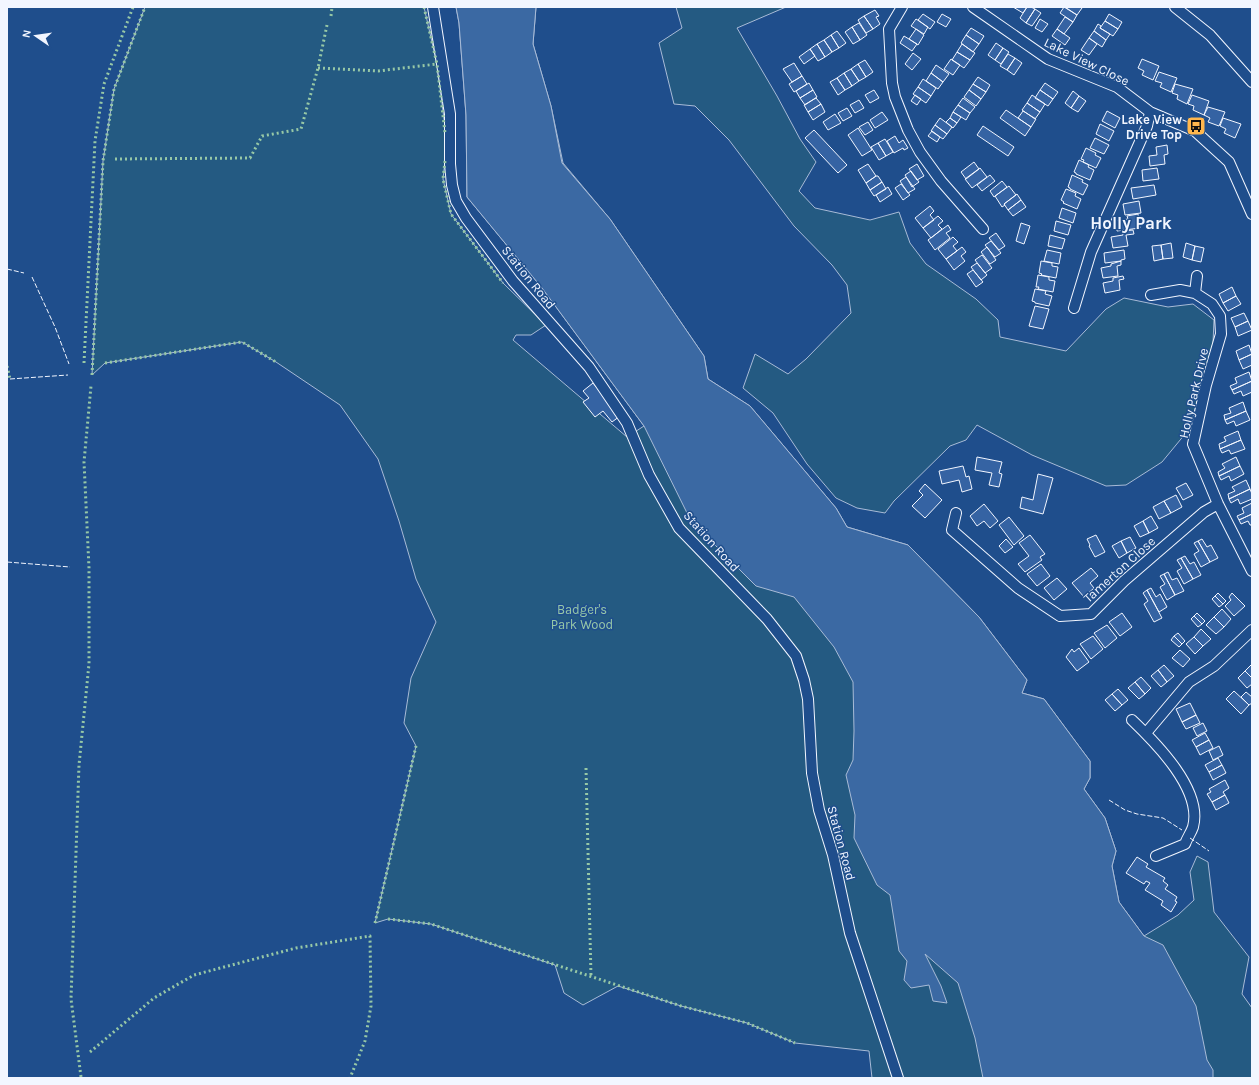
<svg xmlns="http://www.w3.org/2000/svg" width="1259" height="1085" viewBox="0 0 1259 1085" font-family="Karla,sans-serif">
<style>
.green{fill:#245a82;stroke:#a8bbd7}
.water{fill:#3b69a3;stroke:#a8bbd7}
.building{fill:#3563a3;stroke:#f2f6ff}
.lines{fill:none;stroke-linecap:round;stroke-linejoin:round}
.street-casing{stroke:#f2f6ff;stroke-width:12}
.street{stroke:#1f4e8c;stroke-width:10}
.hedge{stroke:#97c8a6;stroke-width:3;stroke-dasharray:2 3;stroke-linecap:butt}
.fence{stroke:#f2f6ff;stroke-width:1;stroke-dasharray:5 2;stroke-linecap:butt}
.labels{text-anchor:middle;stroke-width:3;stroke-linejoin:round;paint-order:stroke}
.street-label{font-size:13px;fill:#f2f6ff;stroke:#1f4e8c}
.poi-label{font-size:13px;font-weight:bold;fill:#f2f6ff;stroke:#1f4e8c;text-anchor:end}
.park-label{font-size:13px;fill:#97c8a6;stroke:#1f4e8c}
.district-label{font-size:17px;font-weight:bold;fill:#f2f6ff;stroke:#1f4e8c}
</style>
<rect width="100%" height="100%" fill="#1f4e8c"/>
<path class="green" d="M145 7H424L437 64 447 143 443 179 451 214 503 283 546 325 531 335H516L513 340 627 437 644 426 542 288 467 197 466 115 459 23 456 7H536L533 44 551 106 563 163 610 219 704 356 708 379 750 406 836 508 847 527 908 545 979 617 1027 680 1022 693 1044 699 1090 761V778L1084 789 1105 818 1116 851 1112 866 1119 902 1144 936 1178 915 1194 900 1190 872 1197 856 1208 862 1214 912 1249 957 1242 994 1252 1008V1078H872L869 1051 795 1043 747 1023 681 1006 618 986 583 1005 564 993 555 965 431 924 388 919 375 923 416 746 404 723 411 678 436 622 416 579 399 521 378 459 340 405 276 362 242 342 105 363 92 375 103 161 114 89Z
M676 7H786L737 28 777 96 800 139 816 162 799 191 815 208 870 220 899 212 910 243 926 264 976 299 998 320 1000 337 1066 351 1106 309 1124 298 1168 307 1193 304 1214 320 1213 343 1190 428 1162 462 1126 485 1106 486 1032 455 977 425 966 440 950 446 894 501 885 513 857 508 836 498 807 464 773 413 743 388 755 354 788 374 806 359 851 313 847 285 832 265 794 226 729 140 695 106 674 104 659 43 682 28Z"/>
<path class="water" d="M456 7H536L533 44 551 106 562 163 610 219 704 356 708 379 750 406 836 508 847 527 908 545 979 617 1027 680 1022 693 1044 699 1090 761V778L1084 789 1105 818 1116 851 1112 866 1119 902 1144 936 1163 945 1196 1006 1207 1060 1213 1070V1078H983L975 1038 958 983 925 954 941 986 947 1003 933 1001 929 985 911 988 904 980 907 961 899 951 890 895 877 885 854 838 855 815 846 775 853 760 854 731 853 682 834 647 794 597 756 586 691 521 644 426 542 288 467 197 466 115 459 23Z"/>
<path class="building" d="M1013 7H1027L1023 13Z
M1027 7H1031L1035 9 1026 23 1020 18Z
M1064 7 1077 15 1073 22 1060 13Z
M1065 7H1080L1082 8 1077 15Z
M1035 9 1041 13 1032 26 1026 23Z
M875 10 879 16 876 17 880 24 873 29 864 16Z
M923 14 935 22 930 29 918 20Z
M942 14 951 19 946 27 937 22Z
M1109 14 1122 22 1118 29 1105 21Z
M864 16 873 29 866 33 858 20Z
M1065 17 1073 22 1064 34 1057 29Z
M916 19 928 27 924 34 911 26Z
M1040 19 1048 24 1042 32 1035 28Z
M1105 21 1118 29 1113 36 1100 28Z
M859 23 867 35 860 40 852 27Z
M1098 24 1101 26 1100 28 1110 34 1106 40 1094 31Z
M852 27 860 40 853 44 845 32Z
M971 28 984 36 979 44 966 35Z
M916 29 924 35 918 45 909 39Z
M1057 29 1070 38 1065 45 1052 36Z
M837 31 846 43 839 48 831 35Z
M1094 31 1106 40 1102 47 1089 38Z
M831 35 839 48 832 52 824 40Z
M966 35 979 44 973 52 961 43Z
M904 36 917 44 912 51 900 43Z
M1089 38 1097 44 1089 55 1081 50Z
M824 40 832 52 825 57 817 44Z
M996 43 1003 48 995 60 988 55Z
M817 44 825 57 818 61 810 49Z
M962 44 975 53 970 60 957 52Z
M1003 48 1009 52 1001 64 995 60Z
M810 49 815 56 804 64 799 57Z
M957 52 970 60 964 68 952 60Z
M913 53 921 59 912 70 905 64Z
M1008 54 1015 58 1007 70 1000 66Z
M1015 58 1022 63 1014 75 1007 70Z
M951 59 960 65 953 75 944 69Z
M1142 59 1159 66 1153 80 1142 75 1144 71 1138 68Z
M865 60 873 72 866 77 858 64Z
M794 63 802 76 792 82 783 69Z
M858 64 866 77 859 81 851 69Z
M936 65 949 74 943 82 931 73Z
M851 69 859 81 852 86 844 73Z
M1159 72 1177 78 1171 92 1160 87 1162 83 1155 81Z
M844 73 852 86 845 90 837 78Z
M931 73 943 82 938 89 926 81Z
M802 76 807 84 794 92 789 84Z
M978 77 990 85 986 92 973 84Z
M837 78 845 90 838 95 830 82Z
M923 79 936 88 931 96 918 87Z
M809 83 813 90 800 98 796 91Z
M1045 83 1058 92 1053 99 1040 90Z
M973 84 986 92 981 99 969 90Z
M1175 84 1193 89 1187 104 1177 99 1178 95 1172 93Z
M918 87 931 96 926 103 913 94Z
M813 90 817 97 805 105 800 98Z
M874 90 879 98 870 103 865 95Z
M969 90 981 99 976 106 964 97Z
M1040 90 1053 99 1048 106 1035 98Z
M1073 91 1079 96 1071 108 1065 103Z
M915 95 921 99 917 105 911 101Z
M1032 95 1045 104 1040 112 1027 103Z
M1192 95 1209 101 1204 115 1193 110 1194 106 1188 104Z
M1079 96 1086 101 1078 112 1071 108Z
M816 98 821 104 808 112 804 105Z
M963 98 975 107 970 113 958 105Z
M859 100 864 108 855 113 850 105Z
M1027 103 1040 112 1035 119 1022 110Z
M821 104 825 112 813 120 808 112Z
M958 105 970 113 966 120 953 112Z
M1208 107 1225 112 1219 126 1208 122 1210 118 1204 115Z
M847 108 852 116 843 121 838 113Z
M1006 110 1031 127 1025 136 1000 118Z
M1023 111 1036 119 1031 127 1018 118Z
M1107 111 1120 118 1115 128 1102 121Z
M882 112 888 120 875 128 870 120Z
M953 112 961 117 957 123 950 118Z
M835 114 841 123 828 130 823 122Z
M940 118 952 127 947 134 935 125Z
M950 118 957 123 953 128 946 122Z
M1223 118 1241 124 1235 138 1224 133 1226 129 1220 126Z
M868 122 873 130 865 135 859 127Z
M1100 124 1114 131 1109 141 1096 134Z
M935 125 947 134 943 139 931 131Z
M983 126 1014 147 1008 156 977 135Z
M858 128 872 150 862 156 848 135Z
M814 130 847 165 838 173 805 138Z
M932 131 940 137 937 142 928 136Z
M895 136 899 143 903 140 908 148 904 150 903 148 894 153 887 141Z
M1095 138 1109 145 1104 154 1090 148Z
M885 139 893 152 886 156 878 143Z
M878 143 886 156 879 160 871 147Z
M1167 145 1168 154 1164 155 1165 164 1150 166 1149 156 1157 155 1156 147Z
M1086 148 1096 153 1095 155 1101 158 1096 168 1083 162 1084 160 1081 159Z
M1079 160 1089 165 1088 167 1094 170 1090 180 1076 174V173L1074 172Z
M974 162 979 169 966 179 961 172Z
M868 164 876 176 866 183 858 170Z
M917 164 924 176 917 180 909 169Z
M980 168 987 177 972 188 965 179Z
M1157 168 1159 179 1143 181 1142 170Z
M911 171 919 182 912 187 905 175Z
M990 175 995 181 982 191 977 185Z
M1072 175 1083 180 1082 182 1088 185 1083 195 1070 189V188L1068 187Z
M876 176H878L882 182 870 190 866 183Z
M906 177 915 189 908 193 900 181Z
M1002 181 1007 187 994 197 990 191Z
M882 182 886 189 874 196 870 190Z
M901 184 910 195 903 200 895 188Z
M1154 185 1156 195 1133 199 1131 188Z
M1009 186 1016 195 1004 204 1005 205 1002 207 995 196Z
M888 187 892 194 880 202 876 195Z
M1066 189 1076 193 1075 196 1081 199 1077 209 1063 203 1064 202 1061 200Z
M1017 194 1021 200 1008 210 1004 204Z
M1021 200 1026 207 1013 216 1008 210Z
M1139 201 1141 213 1125 215 1123 204Z
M930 206 934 211 930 215 934 220 923 228 915 218Z
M1062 208 1076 213 1073 223 1059 218Z
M1138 214 1140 228 1117 231 1115 221 1128 219 1127 216Z
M938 216 943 221 938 225 942 229 931 238 923 228Z
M1056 221 1071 225 1068 235 1054 231Z
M1021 223 1030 226 1024 244 1016 241Z
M948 225 951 230 946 233 950 238 935 250 928 240Z
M1133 230 1134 234 1126 235 1128 246 1113 248 1111 237 1123 235V231Z
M996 233 1005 246 999 250 989 238Z
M1050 235 1065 239 1062 249 1048 246Z
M953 237 958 242 953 246 957 251 946 259 938 249Z
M991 241 1001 253 995 257 985 245Z
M1171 243 1173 258 1163 259 1161 245Z
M1186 243 1195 246 1192 260 1183 257Z
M1161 245 1163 259 1154 261 1152 246Z
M1195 246 1204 248 1201 262 1192 260Z
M962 247 966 252 961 256 965 261 954 270 946 259Z
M987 247 996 260 990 264 981 252Z
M1047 250 1061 253 1059 264 1044 261Z
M1124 250 1125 259 1121 260V261L1105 263 1104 253Z
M982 255 992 268 985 273 975 260Z
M1041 261 1052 263V266L1058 267 1056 278 1041 275 1042 274 1039 273Z
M1121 261V265L1117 266 1118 276 1103 278 1101 268 1111 266V264Z
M977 263 987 275 981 280 971 267Z
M973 270 983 282 976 287 967 274Z
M1038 275 1049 277V280L1055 281 1053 292 1038 289 1039 287H1036Z
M1123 276 1124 279 1119 280 1120 290 1105 293 1103 283 1113 281V278Z
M1232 287 1236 296 1223 303 1219 294Z
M1035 289 1046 291 1045 294 1052 296 1049 306 1035 303V302L1032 301Z
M1236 296 1241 304 1228 311 1223 303Z
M1035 306 1049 309 1043 329 1029 326Z
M1244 313 1248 321 1235 327 1231 318Z
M1248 321 1252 330 1238 336 1235 327Z
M1249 345 1252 354 1239 360 1236 351Z
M1252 354V365L1243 369 1239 360Z
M1249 372 1252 381 1232 390 1230 386 1237 383 1235 378Z
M1252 381V392L1243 396 1241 391 1234 394 1232 390Z
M593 383 620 416 612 422 603 411 595 417 583 402 589 398 583 391Z
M1243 402 1246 411 1225 420 1224 415 1231 413 1229 408Z
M1246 411 1250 420 1236 426 1234 421 1227 424 1225 420Z
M1238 431 1241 440 1220 449 1219 444 1226 441 1224 437Z
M1241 440 1245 449 1231 454 1229 450 1222 453 1220 449Z
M977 457 1002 462 999 473 1002 474 999 487 989 485 992 473 975 470Z
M1236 457 1240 466 1219 476 1218 472 1225 468 1222 464Z
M963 466 966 477 969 476 972 489 962 492 959 480 942 484 939 471Z
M1240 466 1244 474 1231 481 1229 476 1221 480 1219 476Z
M1038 474 1053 478 1043 514 1020 508 1022 497 1033 500Z
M1246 480 1250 489 1229 499 1228 494 1235 491 1232 487Z
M1186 483 1193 495 1183 500 1176 488Z
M925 484 942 500 925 518 912 506 923 495 919 491Z
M1250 489 1252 494V499L1240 504 1238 499 1231 503 1229 499Z
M1176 495 1182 507 1171 513 1164 501Z
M1164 501 1171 513 1159 519 1153 507Z
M1252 503V514L1239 520 1237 516 1244 513 1242 508Z
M984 504 998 521 990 528 984 521 977 526 970 516Z
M1252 514V525H1250L1248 521 1241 524 1239 520Z
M1151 516 1158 528 1149 533 1143 521Z
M1009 517 1024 536 1014 545 999 525Z
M1143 521 1149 533 1140 537 1134 526Z
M1030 535 1045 554 1040 557 1042 560 1025 572 1018 564 1029 556 1019 543Z
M1096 535 1105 552 1095 557 1089 546 1090 545 1087 539Z
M1130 537 1136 548 1127 553 1121 541Z
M1006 539 1013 547 1005 553 999 546Z
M1202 539 1207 547 1211 545 1218 558 1210 562 1198 541Z
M1121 541 1127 553 1119 558 1112 546Z
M1198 541 1210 562 1201 567 1194 554 1199 551 1194 543Z
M1185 556 1190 564 1194 562 1201 575 1193 579 1181 558Z
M1181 558 1193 579 1184 584 1177 571 1182 568 1177 560Z
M1041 564 1050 576 1037 586 1027 574Z
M1091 568 1098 576 1090 583 1094 588 1084 597 1072 583Z
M1168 572 1172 580 1177 578 1184 591 1175 595 1164 574Z
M1164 574 1175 595 1167 600 1160 587 1165 584 1160 576Z
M1057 578 1067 589 1054 600 1044 588Z
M1151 588 1156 597 1160 594 1167 607 1159 612 1147 590Z
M1147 590 1162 618 1154 622 1144 604 1148 601 1143 593Z
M1218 593 1226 601 1223 604 1215 596Z
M1232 593 1245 606 1234 616 1225 606 1231 600 1229 597Z
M1215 596 1223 604 1219 607 1212 599Z
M1222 609 1231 619 1224 627 1214 617Z
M1122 613 1132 627 1120 636 1109 622Z
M1197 613 1205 621 1202 624 1194 616Z
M1194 616 1202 624 1198 627 1191 619Z
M1214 617 1224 627 1216 634 1206 625Z
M1107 625 1117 638 1105 648 1094 633Z
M1201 629 1211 639 1203 646 1194 637Z
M1178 633 1185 641 1182 644 1174 636Z
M1093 636 1103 649 1091 659 1080 644Z
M1174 636 1182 644 1179 647 1171 640Z
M1194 637 1203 646 1195 654 1186 644Z
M1079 648 1089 662 1077 671 1066 657 1072 649 1074 652Z
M1180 650 1190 659 1183 667 1172 658Z
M1252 664V678L1245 671Z
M1164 665 1174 676 1167 682 1158 670Z
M1158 670 1167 682 1161 687 1151 676Z
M1245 671 1252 678V684L1247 688 1238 678Z
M1141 677 1151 688 1145 694 1135 682Z
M1135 682 1145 694 1139 699 1128 688Z
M1118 689 1128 700 1122 705 1112 694Z
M1234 691 1249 705 1241 714 1226 699Z
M1246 692 1252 697V703L1249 705 1241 697Z
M1112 694 1122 705 1115 711 1105 700Z
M1190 703 1196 715 1182 722 1176 709Z
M1196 715 1200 723 1186 729 1182 722Z
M1203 723 1207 731 1197 736 1193 728Z
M1205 733 1209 740 1196 747 1192 740Z
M1209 740 1213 748 1200 755 1196 747Z
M1219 746 1223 755 1213 760 1209 751Z
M1218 758 1222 765 1209 772 1205 765Z
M1222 765 1226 773 1213 780 1209 772Z
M1225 780 1229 788 1223 792 1225 795 1212 802 1207 794 1211 792 1209 789Z
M1225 795 1229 803 1216 810 1212 802Z
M1137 857 1148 864 1146 867 1165 878 1163 881 1168 885 1165 889 1177 897 1175 901 1177 902 1171 912 1161 905 1163 901 1145 890 1150 883 1146 881 1144 884 1126 873Z"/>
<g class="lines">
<defs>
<path id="street" d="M433 7 450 114V164L452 185 456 201 466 218 513 281 589 367 627 423 649 475 679 528 767 619 796 656 804 680 808 699 812 773 819 810 833 855 850 933 898 1078
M902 7 889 29 892 83 895 97 908 130 920 152 941 181 983 229
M973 7 1048 59 1117 87 1150 112 1195 131 1229 162 1252 214
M1175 7 1210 35 1252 82
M1197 276 1195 293 1212 304 1220 316 1221 334 1206 385 1193 444 1218 504 1252 571
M1151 295 1180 290 1195 293
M1074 308 1091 252 1147 126 1150 112
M956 513 952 530 1018 588 1060 616 1091 614 1124 581 1204 512 1218 504
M1132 720C1156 743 1203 790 1193 827 1191 833 1187 838 1185 844L1156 856
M1146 733 1189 682 1214 666 1252 630"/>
</defs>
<use href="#street" class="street-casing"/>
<use href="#street" class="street"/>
<path class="hedge" d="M424 7 437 64 445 133
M331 16 332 7
M318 68 378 71 437 64
M115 159 250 158 262 136 301 129 318 68 327 25
M445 161 443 179 451 214 503 283
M84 363 95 141 104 84 133 7
M105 363 242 342 276 362
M7 366 10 379
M92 375 103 161 114 89 145 7
M586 768 591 977
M388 919 431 924 681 1006 747 1023 795 1043
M375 923 416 746
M90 1052 154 998 194 975 296 948 370 936 371 1006 365 1041 350 1078
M81 1077 71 999 79 765 89 664V568L84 462 91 386"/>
<path class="fence" d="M7 269 24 273
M32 277 55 327 69 364
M10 379 68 375
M7 562 70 567
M1109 800 1125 810 1137 814 1163 818 1182 830
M1190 838 1209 851"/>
</g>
<defs>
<symbol id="bus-square" viewBox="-11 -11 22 22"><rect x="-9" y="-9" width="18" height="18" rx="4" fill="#ffb74d" stroke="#1f4e8c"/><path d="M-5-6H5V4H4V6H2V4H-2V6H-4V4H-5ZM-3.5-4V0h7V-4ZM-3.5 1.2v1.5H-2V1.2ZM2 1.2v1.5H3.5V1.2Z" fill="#111"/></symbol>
</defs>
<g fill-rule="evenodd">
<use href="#bus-square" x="1185" y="115" width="22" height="22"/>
</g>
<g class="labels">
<g class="street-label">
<text transform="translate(1087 61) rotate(26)" y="5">Lake View Close</text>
<text transform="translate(529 277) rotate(51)" y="5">Station Road</text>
<text transform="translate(1193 393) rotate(-77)" y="5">Holly Park Drive</text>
<text transform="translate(712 541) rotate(48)" y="5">Station Road</text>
<text transform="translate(1119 569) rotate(-42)" y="5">Tamerton Close</text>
<text transform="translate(842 843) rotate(75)" y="5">Station Road</text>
</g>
<g class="poi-label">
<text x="1182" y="124">Lake View<tspan x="1182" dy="15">Drive Top</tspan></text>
</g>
<g class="park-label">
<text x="582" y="614">Badger's<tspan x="582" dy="15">Park Wood</tspan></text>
</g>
<g class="district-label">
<text x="1131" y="229">Holly Park</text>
</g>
</g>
<rect width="1259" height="1085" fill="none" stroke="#f2f6ff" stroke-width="16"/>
<g transform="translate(36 36) rotate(283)" stroke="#1f4e8c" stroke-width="3" paint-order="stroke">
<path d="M0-3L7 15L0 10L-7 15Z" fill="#f2f6ff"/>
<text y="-6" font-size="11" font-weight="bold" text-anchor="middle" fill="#f2f6ff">N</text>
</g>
</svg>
